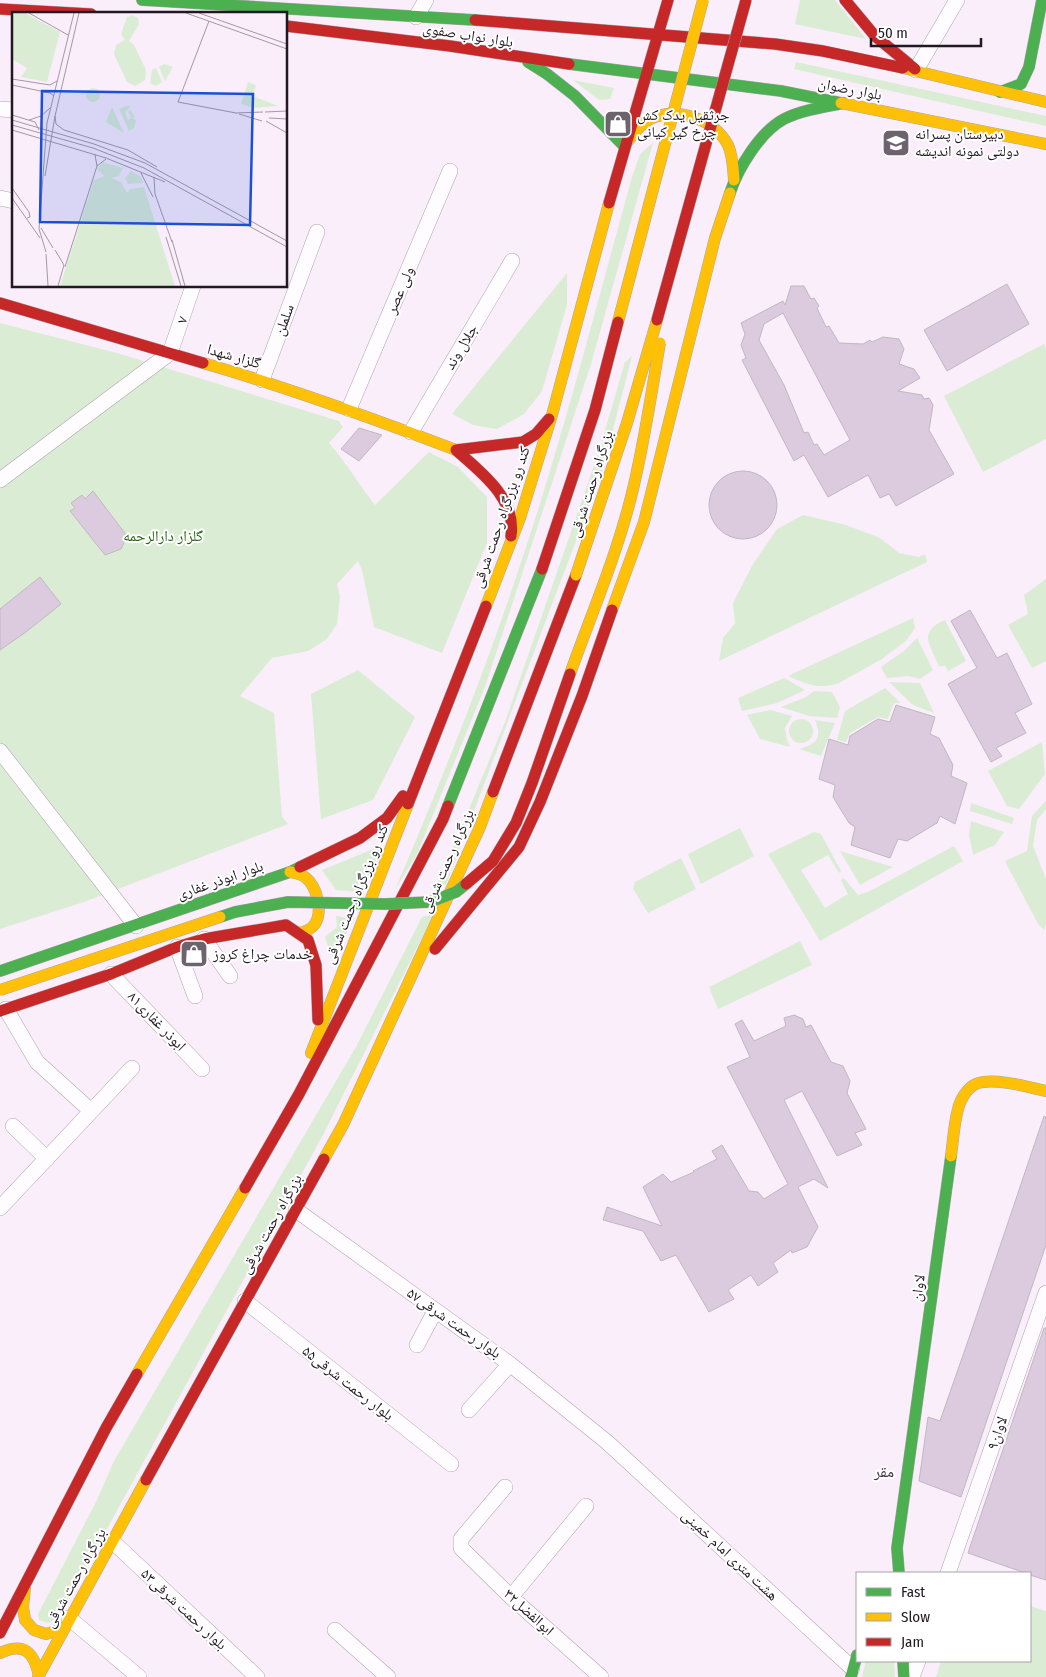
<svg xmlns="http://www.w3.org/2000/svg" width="1046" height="1677" viewBox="0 0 1046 1677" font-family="'Fira Sans Condensed','Noto Naskh Arabic',sans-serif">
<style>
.green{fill:#daedd4}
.building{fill:#dccade;stroke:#c1b8c2;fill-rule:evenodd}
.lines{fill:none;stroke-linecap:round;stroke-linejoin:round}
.street-casing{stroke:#aea5af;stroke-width:16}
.fast-casing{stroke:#aea5af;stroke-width:12}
.slow-casing{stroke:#aea5af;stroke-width:12}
.jam-casing{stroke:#aea5af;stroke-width:12}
.street{stroke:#fefcfe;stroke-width:15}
.fast{stroke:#4caf50;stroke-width:11}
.slow{stroke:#ffc107;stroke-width:11}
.jam{stroke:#c62828;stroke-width:11}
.fast-bridge-casing{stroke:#aea5af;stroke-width:12;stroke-linecap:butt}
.slow-bridge-casing{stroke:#aea5af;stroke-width:12;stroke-linecap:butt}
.jam-bridge-casing{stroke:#aea5af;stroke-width:12;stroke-linecap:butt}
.fast-bridge{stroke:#4caf50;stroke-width:11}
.slow-bridge{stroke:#ffc107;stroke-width:11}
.jam-bridge{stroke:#c62828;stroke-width:11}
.labels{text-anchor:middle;stroke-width:4;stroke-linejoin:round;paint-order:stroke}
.street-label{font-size:15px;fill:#211822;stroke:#fff}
.poi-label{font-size:15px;fill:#211822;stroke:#fff;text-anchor:start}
.park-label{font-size:15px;fill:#286412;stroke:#fff}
.neighbourhood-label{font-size:16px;fill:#473348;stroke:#fff}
.inset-road{fill:none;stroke:#a398a4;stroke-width:1}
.view{fill:#1d4ed8;fill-opacity:0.15;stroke:#1d4ed8;stroke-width:2.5}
.inset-edge{fill:none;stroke:#211822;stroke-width:2.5}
</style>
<rect width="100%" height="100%" fill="#f9eefa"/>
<path class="green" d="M800 0H835L866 39 795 24Z
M796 62 1046 116V126L794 69Z
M573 80 614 88 610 99 599 100Z
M653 143 591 364 485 687 417 854 395 890C436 793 475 697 509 598 557 460 593 318 632 177L640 154Z
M567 273V305L542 391 524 414 497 429 473 425 452 414Z
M0 323 117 353 339 421 343 427 329 443C346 462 359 485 375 505L429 452 458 467 487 497V543L442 653 374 627 362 570 358 561 337 584 340 597 337 624 327 639 308 651 272 658 240 696 274 713 282 817 288 824 84 902 0 929Z
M1044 344 1046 348V439L983 472 944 396Z
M632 356 602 472 446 885 438 884 505 722 599 451 625 362Z
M803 515 846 525 880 538 899 553 919 557 925 554 927 562 719 661 723 638 735 623 733 603 753 564 777 529Z
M1046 579V661L1032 668 1008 625 1028 614 1024 595Z
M913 618 915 628 906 641 882 659 839 683C818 690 807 684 788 676Z
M945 620 966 661 948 671 945 666H939C930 645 917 632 945 620Z
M917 638 933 670 920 679 908 676 887 678 881 667 904 651Z
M358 670 415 717 373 800 321 819 311 694Z
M784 678 805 690 777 703 742 711 738 698Z
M889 682 920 683 934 713 913 705Z
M885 688 901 703H894L888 719 878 717 850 733 846 742 837 740 845 711Z
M814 691 832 692 840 707 837 718 809 716 781 707 806 697Z
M770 710 792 716 785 728 787 740 790 747 760 739 747 715Z
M789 731a12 12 0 1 1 24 0a12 12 0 1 1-24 0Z
M815 720 835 723 821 756 799 749C816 744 823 739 815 720Z
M1042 742 1045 774 1019 809 1007 806 988 771Z
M1046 801V809L1037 820 1033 846 1046 879V923L1044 930 1038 924 1005 861 1027 851 1032 816Z
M971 803 1014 818 1012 824 970 811Z
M971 821 1004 832 995 845 973 855 969 835Z
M740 828 754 856 701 884 688 854Z
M814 832 821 834 841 871 839 873 828 855 801 870 825 908 848 894 841 880 844 878 858 895 868 892 954 846 963 861 820 941 768 854Z
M383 845 364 892 336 890 322 870Z
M840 851 893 867 860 885Z
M681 858 696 889 648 913 633 889 635 882Z
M434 914 323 1135 58 1618 48 1623 39 1620 38 1614 97 1500 114 1461 357 1045 422 917Z
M336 916 354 919 333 961 325 937 337 927Z
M800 941 812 965 718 1009 709 987Z
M1030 1606 1046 1611V1677H936L941 1661H1030Z
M866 1661H894L895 1677H862Z"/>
<path class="building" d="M1007 284 1029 324 947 371 924 330Z
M791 286H804L811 299 814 298 819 306 817 308 826 327 829 326 839 343 863 344 870 340 872 342 883 337 899 339 904 349 899 364 914 369 920 378 898 391 922 395 924 399 929 398 933 405 929 430 954 474 896 506 889 494 880 498 868 475 828 497 804 455 794 461 742 360 746 358 741 345 745 334 741 323 783 301 785 305ZM783 313 850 440 824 455 817 444 814 445 808 432 804 433 784 385 759 340 764 324Z
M359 428 382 435 359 461 341 449Z
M709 505a34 34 0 1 1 68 0a34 34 0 1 1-68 0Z
M93 491 127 536 121 549 105 555 70 511 75 508 71 503 82 495 85 499Z
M40 577 61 604 26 632 0 650V609Z
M970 610 997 658 1007 653 1032 704 1015 713 1026 733 996 748 1002 756 991 762 948 684 977 668 951 621Z
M896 705 935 717 930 734 939 738 953 765 951 776 967 783 955 824 940 816 937 823 907 841 898 839 890 858 851 845 855 827 849 823 833 797 835 785 819 779 829 739 848 745 850 736 878 719 890 722Z
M794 1015 803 1019 806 1027 811 1025 831 1062 843 1066 850 1081 847 1093 866 1129 855 1133 862 1145 837 1156 802 1091 784 1100 828 1188 814 1179 798 1187 818 1227 807 1247 792 1253 791 1250 773 1263 778 1272 758 1286 751 1275 728 1290 734 1299 709 1312 676 1255 661 1261 643 1231 603 1220 607 1207 662 1226 643 1187 663 1174 671 1182 694 1172 693 1171 717 1159 712 1151 722 1145 749 1191 758 1192 764 1199 788 1184 727 1067 750 1057 735 1024 742 1020 754 1041 786 1026 784 1018Z
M1044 1116 1046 1117V1245L961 1497 919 1481 928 1417 940 1421 969 1338Z
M1044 1328H1046V1580L1030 1575V1573H1025L968 1553Z"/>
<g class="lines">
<defs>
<path id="street" d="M416 17 426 0
M916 70 957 0
M0 109 14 110
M0 198 14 201
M262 380 317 232
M349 409 450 171
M411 432 512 261
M0 480 170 353 193 286
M0 751 136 926
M204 939 230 976
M177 947 195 996
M111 974 202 1069
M6 1009 37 1062 91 1111
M13 1126 47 1159
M0 1208 132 1068
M296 1210 510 1364 607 1442 852 1668
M245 1301 451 1464
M417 1345 435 1311
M469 1410 510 1364
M505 1487 461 1539V1548L511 1597 601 1677
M112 1541 257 1677
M948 1573 1046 1293
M511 1597 586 1506
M69 1618 139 1677
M335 1630 388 1677
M912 1677 918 1661"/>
<path id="fast" d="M142 0 475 20
M528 62 547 74 575 96 624 146
M569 64 781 91 841 103
M1000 92 1021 84 1029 67 1042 0
M730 193C738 168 760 132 784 119 802 110 824 107 844 103
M448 806 542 569
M0 971 290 872 300 867
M899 1573 897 1548 951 1156
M903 1661 904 1677
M851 1677 857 1655"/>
<path id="slow" d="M903 68 1046 102
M841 103 1046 144
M628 141C634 133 641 124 650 119 677 106 714 119 728 145 733 156 733 168 734 180
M203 363C290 388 372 418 456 450
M486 606 520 518 552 415 609 203
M612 610 644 522 715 238 730 193
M290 872C295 873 301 874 305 877 317 886 323 911 315 924 311 930 304 932 298 933
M311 1053 408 804
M951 1156C953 1141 954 1124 958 1109 960 1100 967 1088 976 1084 992 1077 1029 1087 1046 1091
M324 1159 343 1125 480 827 493 792
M137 1374 245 1188
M25 1588 23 1607 25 1620 34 1630 46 1634 63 1629
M0 1653C24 1642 34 1652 39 1676
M38 1677 146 1480"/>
<path id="jam" d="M845 0 875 36 915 69
M0 9 91 14
M475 20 775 44 823 51 903 68
M286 26 450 46 569 64
M609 203 668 0
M0 303 203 363
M511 536C517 499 481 472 456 450L523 442 536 434 549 419
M493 792 576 575
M408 804 486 606
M300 867 360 838 387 818 403 796
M435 949 519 847 540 802 582 696 612 610
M0 1011 111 974 177 947 204 939 286 925 308 940 316 965 318 1020
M245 1188 299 1094 443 819 448 806
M146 1480 324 1159
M0 1633 106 1428 137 1374"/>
</defs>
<use href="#street" class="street-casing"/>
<use href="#fast" class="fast-casing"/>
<use href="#slow" class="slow-casing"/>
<use href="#jam" class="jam-casing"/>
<use href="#street" class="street"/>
<use href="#fast" class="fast"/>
<use href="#slow" class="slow"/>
<use href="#jam" class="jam"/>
<defs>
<path id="fast-bridge" d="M220 917 235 912 288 902 385 904 430 902 456 892 466 884"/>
<path id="slow-bridge" d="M618 322 703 0
M576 575 627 423 657 320
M570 674C591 615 616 557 631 497 644 446 651 394 660 343
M0 990 220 917"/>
<path id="jam-bridge" d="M657 320 746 0
M542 569 595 410 618 322
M466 884 493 861 516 823 532 783 570 674"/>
</defs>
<use href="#fast-bridge" class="fast-bridge-casing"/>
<use href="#slow-bridge" class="slow-bridge-casing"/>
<use href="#jam-bridge" class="jam-bridge-casing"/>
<use href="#fast-bridge" class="fast-bridge"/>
<use href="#slow-bridge" class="slow-bridge"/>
<use href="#jam-bridge" class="jam-bridge"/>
</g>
<defs>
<symbol id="shop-square" viewBox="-11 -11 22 22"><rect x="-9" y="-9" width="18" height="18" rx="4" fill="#6d636e" stroke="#fff"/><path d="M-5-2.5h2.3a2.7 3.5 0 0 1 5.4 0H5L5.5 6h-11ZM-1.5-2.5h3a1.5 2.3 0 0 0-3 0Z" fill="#fff"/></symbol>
<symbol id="school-square" viewBox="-11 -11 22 22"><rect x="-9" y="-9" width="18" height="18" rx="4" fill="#6d636e" stroke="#fff"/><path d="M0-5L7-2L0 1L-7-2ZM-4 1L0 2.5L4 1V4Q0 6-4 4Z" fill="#fff"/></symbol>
</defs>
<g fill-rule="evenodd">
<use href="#shop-square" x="602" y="108" width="32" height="32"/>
<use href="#school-square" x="880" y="127" width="32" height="32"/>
<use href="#shop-square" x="178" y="938" width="32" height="32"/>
</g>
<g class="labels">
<g class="street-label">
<text transform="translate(468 35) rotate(9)" y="5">بلوار نواب صفوی</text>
<text transform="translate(850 89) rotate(11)" y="5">بلوار رضوان</text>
<text transform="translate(400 290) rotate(-67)" y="5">ولی عصر</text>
<text transform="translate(182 320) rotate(-71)" y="5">۷</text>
<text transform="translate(284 320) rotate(-70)" y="5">سلملن</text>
<text transform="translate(461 347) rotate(-59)" y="5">جلال وند</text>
<text transform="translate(234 356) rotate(16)" y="5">گلزار شهدا</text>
<text transform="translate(591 484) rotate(-72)" y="5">بزرگراه رحمت شرقی</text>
<text transform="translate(501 517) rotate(-71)" y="5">کند رو بزرگراه رحمت شرقی</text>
<text transform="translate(447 861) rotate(-66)" y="5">بزرگراه رحمت شرقی</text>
<text transform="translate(220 880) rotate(-19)" y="5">بلوار ابوذر غفاری</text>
<text transform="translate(356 894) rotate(-68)" y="5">کند رو بزرگراه رحمت شرقی</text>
<text transform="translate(157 1021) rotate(46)" y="5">۸۱ابوذر غفاری</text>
<text transform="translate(271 1224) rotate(-61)" y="5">بزرگراه رحمت شرقی</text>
<text transform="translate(918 1288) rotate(-82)" y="5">لاوان</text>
<text transform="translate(454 1323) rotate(35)" y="5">۵۷بلوار رحمت شرقی</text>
<text transform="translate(348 1383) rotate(38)" y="5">بلوار رحمت شرقی۵۵</text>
<text transform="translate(997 1433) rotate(-71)" y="5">۹لاوان</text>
<text transform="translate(730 1555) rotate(43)" y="5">هشت متری امام خمینی</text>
<text transform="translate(75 1578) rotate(-61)" y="5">بزرگراه رحمت شرقی</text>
<text transform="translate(184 1609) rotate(43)" y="5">بلوار رحمت شرقی۵۳</text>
<text transform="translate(529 1612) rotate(42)" y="5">ابوالفضل۳۲</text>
</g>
<g class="poi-label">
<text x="637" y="120">جرثقیل یدک کش<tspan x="637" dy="17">چرخ گیر کیانی</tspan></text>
<text x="915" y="139">دبیرستان پسرانه<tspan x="915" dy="17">دولتی نمونه اندیشه</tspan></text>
<text x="213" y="959">خدمات چراغ کروز</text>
</g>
<g class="park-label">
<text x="163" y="541">گلزار دارالرحمه</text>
</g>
<g class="neighbourhood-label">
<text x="884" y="1477">مقر</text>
</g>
</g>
<g transform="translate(12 12)">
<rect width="275" height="275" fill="#f9eefa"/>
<path d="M3 1H13L48 20 35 70 9 65 15 56 0 47V5ZM120 3 126 6 127 12 117 29 122 33 134 58 133 68 123 74 115 70 102 42 104 33 113 28 109 22 115 5ZM152 52 161 55 153 69 147 55ZM144 56 150 70 144 74 138 71 140 58ZM236 70 244 73 241 84 266 94 242 96 229 92ZM74 83a7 7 0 1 1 14 0a7 7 0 1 1-14 0ZM114 94H119L113 100 116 108 119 106 116 100 118 98 123 105 120 106 124 108 122 116 117 119 107 97ZM100 95 112 121 94 110ZM91 150 111 156 107 164 99 166 109 170 115 181 118 177 132 175 163 274H48L82 168 92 164 85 157ZM119 159 129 165 131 171 116 172 113 166Z" fill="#daedd4"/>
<path class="inset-road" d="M17 1 56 23M174 1 275 37M187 1 275 32M197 9 166 90 224 101 251 100M0 67 38 73 45 69M0 73 38 81 42 84M253 100 275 99M227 102 250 109M0 103 23 110 27 118M43 104 44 112 52 118 116 138 145 155M257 106 275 107M0 108 82 132 133 151 275 229M17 108 29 104 38 96M254 109 275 121M0 113 81 136 132 156 275 235M0 118 94 146 153 170M83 143 85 154 94 147M129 161 141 185M33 164 43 104 67 1M142 165 143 182 160 230M0 176 17 200 18 205 15 206M0 186 28 226M29 216 41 236M154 225 169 274M160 228 173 274M43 238 52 253 46 274M34 240 27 217 35 111 62 1M34 242 36 274M53 255 85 154"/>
<path class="view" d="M30 79 241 82 238 213 28 210Z"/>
<rect width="275" height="275" class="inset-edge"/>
</g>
<rect x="856" y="1572" width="175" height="90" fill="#ffffff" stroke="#a6a3a7"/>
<rect x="866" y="1588" width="25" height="8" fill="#4caf50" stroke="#a6a3a7"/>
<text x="901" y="1597" font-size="15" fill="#211822">Fast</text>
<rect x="866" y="1613" width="25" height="8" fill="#ffc107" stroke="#a6a3a7"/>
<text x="901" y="1622" font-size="15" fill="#211822">Slow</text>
<rect x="866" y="1638" width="25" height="8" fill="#c62828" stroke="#a6a3a7"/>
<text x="901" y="1647" font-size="15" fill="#211822">Jam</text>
<path d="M871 38v8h110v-8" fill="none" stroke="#211822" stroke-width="2.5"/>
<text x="878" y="38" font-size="15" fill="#211822" stroke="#ffffff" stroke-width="4" paint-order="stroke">50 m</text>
</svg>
